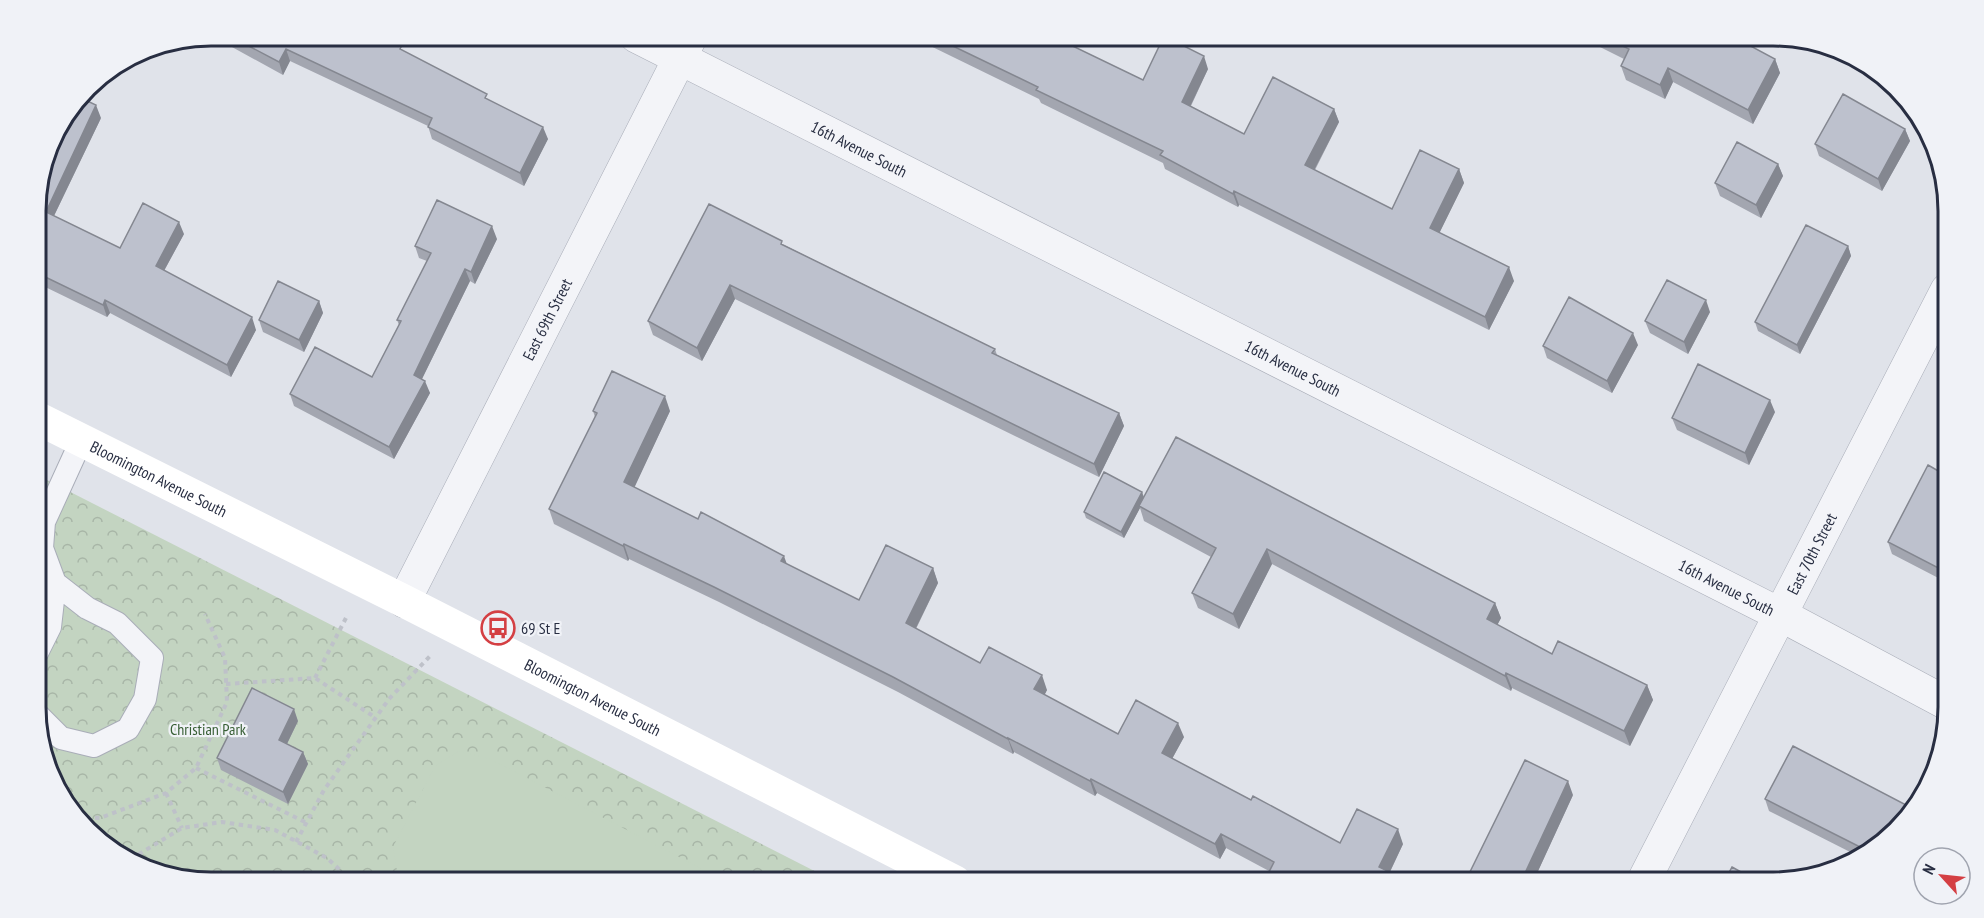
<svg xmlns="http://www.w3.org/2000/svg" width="1984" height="918" viewBox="0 0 1984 918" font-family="'PT Sans Narrow',sans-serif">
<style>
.forest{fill:url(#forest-crowns)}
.garden{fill:#c3d4c1}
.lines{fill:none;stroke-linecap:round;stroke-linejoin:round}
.lane-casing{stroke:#a9adb8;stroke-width:24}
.street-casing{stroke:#a9adb8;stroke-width:34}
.path{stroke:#bec1c9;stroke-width:4;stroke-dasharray:4.5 4.5;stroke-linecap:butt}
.lane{stroke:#f3f4f8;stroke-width:22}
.street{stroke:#f3f4f8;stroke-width:33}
.secondary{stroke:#fff;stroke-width:33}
.wall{fill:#a3a6b0}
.shaded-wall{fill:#848790}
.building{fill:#bdc1cd;stroke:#848790;stroke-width:1.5}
.labels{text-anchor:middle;stroke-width:4.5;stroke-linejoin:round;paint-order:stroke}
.street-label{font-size:16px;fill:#282e42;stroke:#f0f2f7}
.poi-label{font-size:16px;fill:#282e42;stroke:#f0f2f7;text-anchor:start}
.park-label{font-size:16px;fill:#375e34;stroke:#f0f2f7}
.rim{fill:none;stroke:#282e42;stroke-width:3}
</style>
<defs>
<pattern id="forest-crowns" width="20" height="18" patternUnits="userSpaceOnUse" patternTransform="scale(1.5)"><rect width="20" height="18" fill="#c3d4c1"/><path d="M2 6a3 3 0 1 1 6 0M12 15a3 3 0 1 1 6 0" fill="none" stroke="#a8b6a7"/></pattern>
</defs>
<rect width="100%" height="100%" fill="#e0e3ea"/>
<path class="forest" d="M37 475 836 882H212L144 869 72 813 38 730Z"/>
<path class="garden" d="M459 751 490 759 727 882H402L398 877 393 847 435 766Z"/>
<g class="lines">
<defs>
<path id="lane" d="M37 653 50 627 55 583 42 548 44 522 81 441
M38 715 61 738 94 746 128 729 145 699 152 658 117 623 87 608 55 583"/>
<g id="street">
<path id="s1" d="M636 36 1781 615 1948 704"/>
<path id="s2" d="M404 601 691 36"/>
<path id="s3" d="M1643 882 1947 290"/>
</g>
</defs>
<use href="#lane" class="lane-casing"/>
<use href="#street" class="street-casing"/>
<path class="path" d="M315 678 348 614
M226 684 315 678 376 718
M196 768 307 823
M166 793 182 828
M77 817 100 818 166 793 196 768 227 702 225 658 205 614
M296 842 324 790 389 699 431 655
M131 859 182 828 222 822 275 830 327 858 353 882"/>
<use href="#lane" class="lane"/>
<use href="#street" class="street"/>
<path class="secondary" id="s4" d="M37 418 404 601 955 882"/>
</g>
<path class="wall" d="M212 36H382L404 52 489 100 548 139 524 186 432 139 428 126 290 61 283 75Z
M910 36H1052L1143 80 1208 69 1191 106 1244 134 1334 109 1339 122 1315 170 1392 209 1459 169 1464 183 1439 233 1514 281 1489 330 1239 205 1238 207 1165 169 1163 163 1041 103 1039 99Z
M1578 36H1679L1697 45 1775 59 1780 73 1753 124 1673 82 1665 99 1626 80 1621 66 1624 59Z
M101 118 54 216 120 248 184 234 164 271 256 330 231 377 110 313 107 317 37 283 36 200Z
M1905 129 1910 141 1882 191 1819 156 1815 144Z
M1778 164 1783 176 1761 218 1720 196 1715 183Z
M497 239 475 284 470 281 422 379 430 393 394 459 294 406 290 394 372 377 399 325 397 320 427 261 419 258 415 246Z
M784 245 995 349 997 355 1119 413 1124 426 1099 477 735 299 702 361 653 335 648 321Z
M1848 246 1851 256 1800 354 1758 331 1755 322Z
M319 301 323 313 304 352 263 332 259 320Z
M1710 312 1688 354 1650 333 1645 321Z
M1638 345 1612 393 1547 358 1543 346Z
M593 411H670L634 487 859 600 933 568 938 583 916 629 980 663 1047 690 1044 695 1118 734 1184 737 1172 759 1251 800 1340 843 1403 844 1390 872 1410 882H1273L1269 871 1226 848 1220 859 1097 793 1095 796 1014 752 1013 754 898 692 719 602 629 559 628 561 554 524 549 509 595 417Z
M1775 412 1749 465 1677 430 1672 418Z
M1947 476 1948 583 1892 554 1888 542Z
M1142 492 1144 497 1495 603 1501 618 1497 625 1552 654 1647 685 1653 700 1630 746 1512 688 1511 691 1272 564 1239 629 1198 608 1192 593 1211 557 1144 521 1140 508 1124 538 1086 518 1084 512Z
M298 721 287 744 303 752 308 764 288 804 221 770 217 758Z
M1573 795 1533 882H1465Z
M1765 799 1870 852 1858 856 1769 811Z"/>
<path class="shaded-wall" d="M286 49 290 61 283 75 279 62Z
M1204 56 1208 69 1186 115 1182 102Z
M1775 59 1780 73 1753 124 1748 110Z
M1668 68 1673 82 1665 99 1660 85Z
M96 105 101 118 50 224 46 212Z
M1334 109 1339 122 1310 178 1305 165Z
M543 127 548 139 524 186 520 173Z
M1905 129 1910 141 1882 191 1878 179Z
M1778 164 1783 176 1761 218 1756 205Z
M1459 169 1464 183 1435 242 1430 228Z
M1234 191 1239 205 1238 207 1233 194Z
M179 222 184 234 160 278 156 266Z
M492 226 497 239 475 284 471 272Z
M1848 246 1851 256 1800 354 1797 345Z
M1509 267 1514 281 1489 330 1485 317Z
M465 269 470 281 418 387 414 375Z
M730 285 735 299 702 361 697 348Z
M105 300 110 313 107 317 103 305Z
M1706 300 1710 312 1688 354 1684 342Z
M319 301 323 313 304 352 299 340Z
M252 317 256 330 231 377 227 365Z
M1633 333 1638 345 1612 393 1607 381Z
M425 381 430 393 394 459 389 447Z
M665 396 670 411 630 497 624 482Z
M1770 400 1775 412 1749 465 1745 453Z
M1119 413 1124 426 1099 477 1094 464Z
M1142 492 1144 499 1139 506 1140 508 1124 538 1121 532Z
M624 544 629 559 628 561 623 546Z
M1267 549 1272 564 1239 629 1233 614Z
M784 556 789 570 781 561Z
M933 568 938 583 911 638 906 623Z
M1495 603 1501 618 1492 635 1487 619Z
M1506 673 1512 688 1511 691 1505 676Z
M1042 675 1047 690 1040 704 1034 689Z
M1647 685 1653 700 1630 746 1624 731Z
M294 709 298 721 283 752 279 740Z
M1178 723 1184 737 1167 768 1162 753Z
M1008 738 1014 752 1013 754 1008 739Z
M303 752 308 764 288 804 283 792Z
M1091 779 1097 793 1095 796 1090 781Z
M1568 781 1573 795 1533 882H1528L1525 873Z
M1398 829 1403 844 1385 882 1379 867Z
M1221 834 1226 848 1220 859 1215 844Z
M1521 872 1525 882H1516Z"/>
<path class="building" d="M230 36H382L402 45 400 49 487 94 485 98 543 127 520 173 428 127 432 118 286 49 279 62Z
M932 36H1052L1143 80 1164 36 1204 56 1182 102 1244 134 1273 77 1334 109 1305 165 1392 209 1420 150 1459 169 1430 228 1509 267 1485 317 1234 191 1233 194 1160 155 1163 151 1036 90 1038 87Z
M1602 36H1679L1697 45 1701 36H1732L1775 59 1748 110 1668 68 1660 85 1621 66 1629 49Z
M1843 94 1905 129 1878 179 1815 144Z
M81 98 96 105 46 212 120 248 143 203 179 222 156 266 252 317 227 365 105 300 103 305 37 273 36 200 54 134Z
M1737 142 1778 164 1756 205 1715 183Z
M437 200 492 226 471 272 465 269 414 375 425 381 389 447 290 394 315 347 372 377 401 321 397 320 431 253 415 246Z
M709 204 782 241 781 244 995 349 992 353 1119 413 1094 464 730 285 697 348 648 321Z
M1806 225 1848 246 1797 345 1755 322Z
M1667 280 1706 300 1684 342 1645 321Z
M278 281 319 301 299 340 259 320Z
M1569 297 1633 333 1607 381 1543 346Z
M1698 364 1770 400 1745 453 1672 418Z
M612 371 665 396 624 482 698 519 701 512 784 556 781 561 859 600 886 545 933 568 906 623 980 663 989 647 1042 675 1034 689 1118 734 1136 700 1178 723 1162 753 1251 800 1253 796 1340 843 1357 809 1398 829 1379 867 1410 882H1290L1269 872 1274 862 1221 834 1215 844 1091 779 1090 781 1008 738V739L893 677 714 587 624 544 623 546 549 509 597 413 593 411Z
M1176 437 1495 603 1487 619 1552 654 1558 641 1647 685 1624 731 1506 673 1505 676 1267 549 1233 614 1192 593 1216 548 1139 506Z
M1928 465 1947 476V509L1946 512 1947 513 1948 573 1888 542Z
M1104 472 1142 492 1121 532 1084 512Z
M252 688 294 709 279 740 303 752 283 792 217 758Z
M1793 746 1908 806 1870 852 1765 799Z
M1525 760 1568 781 1525 873 1521 872 1516 882H1465Z
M1732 867 1759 882H1724Z"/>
<defs>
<symbol id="bus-ring" viewBox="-11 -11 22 22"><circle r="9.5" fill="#f0f2f7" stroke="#d43f43" stroke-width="1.5"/><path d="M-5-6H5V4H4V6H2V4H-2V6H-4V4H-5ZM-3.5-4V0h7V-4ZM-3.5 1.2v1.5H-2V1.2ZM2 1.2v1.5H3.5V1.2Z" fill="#d43f43"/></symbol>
</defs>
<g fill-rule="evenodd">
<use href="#bus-ring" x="479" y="609" width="38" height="38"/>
</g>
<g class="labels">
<g class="street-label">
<text dy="6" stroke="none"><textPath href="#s1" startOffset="250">16th Avenue South</textPath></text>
<text dy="6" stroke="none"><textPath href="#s2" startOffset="316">East 69th Street</textPath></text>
<text dy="6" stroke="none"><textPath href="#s1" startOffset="736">16th Avenue South</textPath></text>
<text dy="6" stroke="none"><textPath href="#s4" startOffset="136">Bloomington Avenue South</textPath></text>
<text dy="6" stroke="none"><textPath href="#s3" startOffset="369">East 70th Street</textPath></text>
<text dy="6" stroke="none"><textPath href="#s1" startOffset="1222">16th Avenue South</textPath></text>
<text dy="6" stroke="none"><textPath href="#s4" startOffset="622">Bloomington Avenue South</textPath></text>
</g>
<g class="poi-label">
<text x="521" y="634">69 St E</text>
</g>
<g class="park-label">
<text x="208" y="735">Christian Park</text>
</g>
</g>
<path d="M0 0H1984V918H0ZM211 46H1773A165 165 0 0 1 1938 211V707A165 165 0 0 1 1773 872H211A165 165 0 0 1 46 707V211A165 165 0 0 1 211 46Z" fill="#f0f2f7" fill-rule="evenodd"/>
<path class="rim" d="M211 46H1773A165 165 0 0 1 1938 211V707A165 165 0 0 1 1773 872H211A165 165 0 0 1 46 707V211A165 165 0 0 1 211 46Z"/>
<g transform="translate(1942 876) rotate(297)"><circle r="28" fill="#f0f2f7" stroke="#a0a4af" stroke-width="1.5"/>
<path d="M0-4.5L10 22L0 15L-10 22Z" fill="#d43f43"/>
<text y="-9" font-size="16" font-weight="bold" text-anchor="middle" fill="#282e42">N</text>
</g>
</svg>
